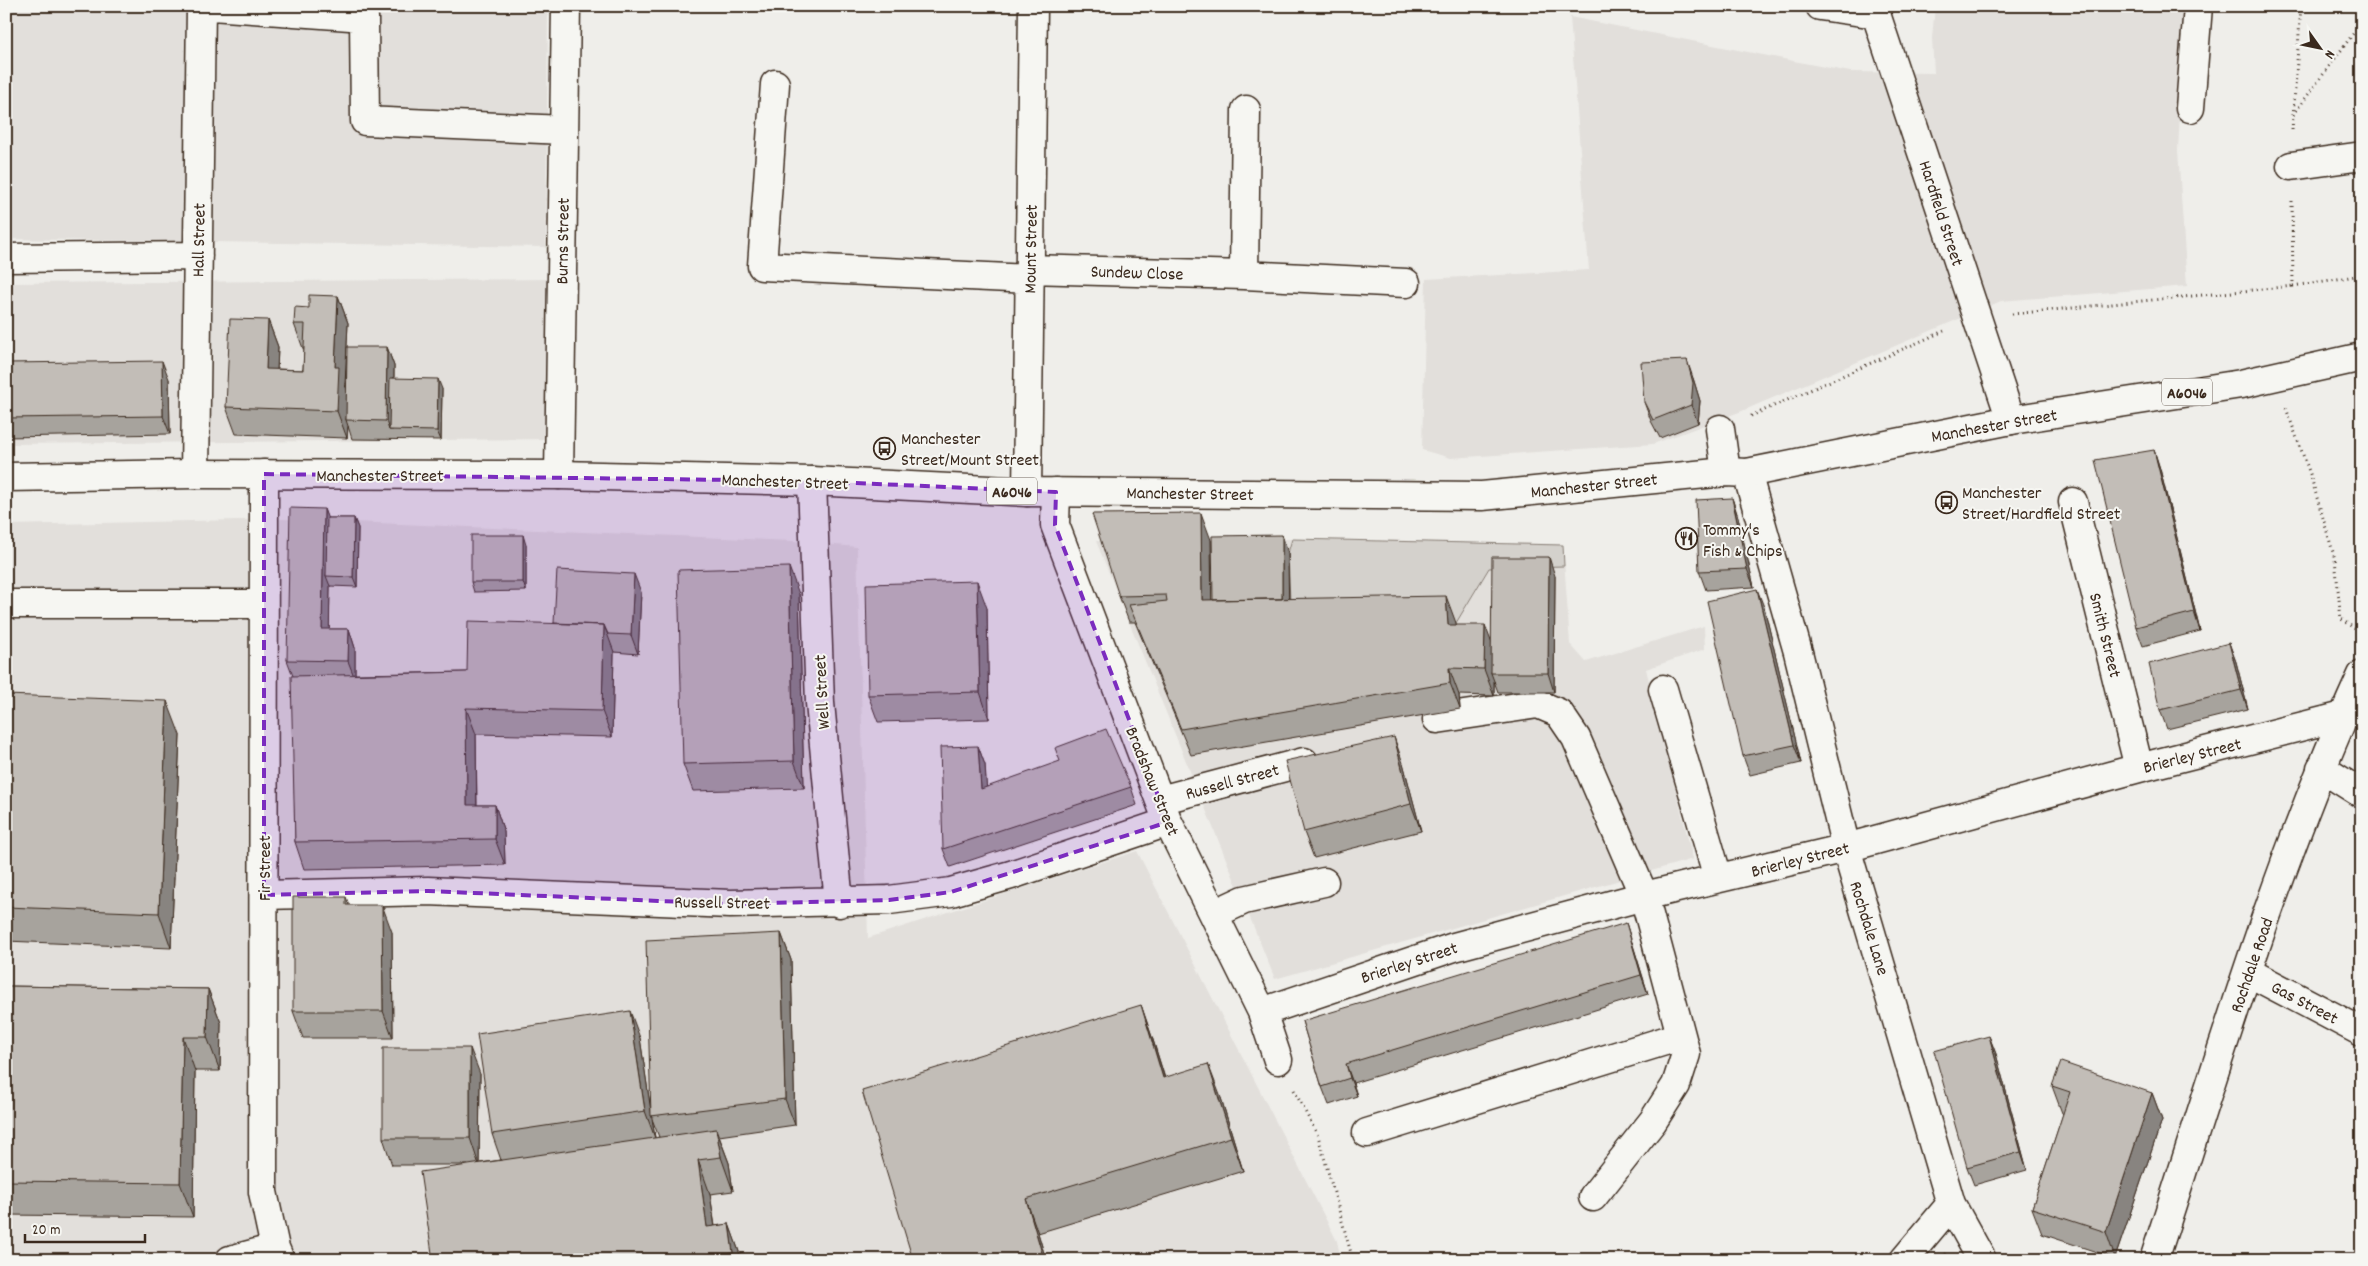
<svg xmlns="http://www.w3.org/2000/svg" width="2368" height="1266" viewBox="0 0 2368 1266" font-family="Dekko,sans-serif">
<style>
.built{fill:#e2dfdb}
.green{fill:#d4d1cc;stroke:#887e75}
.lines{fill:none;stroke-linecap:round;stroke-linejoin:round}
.minor-casing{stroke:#3b2a1e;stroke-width:31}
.major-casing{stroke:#3b2a1e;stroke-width:31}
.path{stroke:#3b2a1e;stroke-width:3;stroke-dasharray:1 4;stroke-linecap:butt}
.minor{stroke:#f6f6f2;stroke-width:28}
.major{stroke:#f6f6f2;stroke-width:28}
.wall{fill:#a7a39d;stroke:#3b2a1e;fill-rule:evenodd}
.shaded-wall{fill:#888480;stroke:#3b2a1e}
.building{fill:#c2bdb7;stroke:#3b2a1e}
.marked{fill:#7b2cbf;fill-opacity:0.2;stroke:#7b2cbf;stroke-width:4;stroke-dasharray:10 6;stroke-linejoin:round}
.labels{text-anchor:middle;stroke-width:4;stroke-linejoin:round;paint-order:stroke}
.shield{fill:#f6f6f2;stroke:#73675e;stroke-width:1}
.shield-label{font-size:16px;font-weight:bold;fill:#3b2a1e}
.street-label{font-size:18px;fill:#3b2a1e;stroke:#f6f6f2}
.poi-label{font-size:18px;fill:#3b2a1e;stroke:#f6f6f2;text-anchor:start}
</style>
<rect width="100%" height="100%" fill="#efeeea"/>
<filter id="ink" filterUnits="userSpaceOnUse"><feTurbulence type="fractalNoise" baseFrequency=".02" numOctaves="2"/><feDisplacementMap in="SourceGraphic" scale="10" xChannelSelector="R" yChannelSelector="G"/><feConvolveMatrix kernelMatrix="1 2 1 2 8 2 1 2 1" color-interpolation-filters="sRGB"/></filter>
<g filter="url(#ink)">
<path class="built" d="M6 6H548L546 247 6 239Z
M1935 6H2186L2178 150 2187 286 2001 301 1742 411 1653 444 1451 458 1422 450 1426 279 1589 270 1570 17 1850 72 1934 73 1932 38Z
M554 279 551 439 6 444V283Z
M284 519 793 541 857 547 868 938 1137 851 1337 1241 1341 1260H6V525Z
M1292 539 1563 545 1570 644 1586 662 1704 626 1705 649 1646 669 1693 859 1275 979 1096 541Z"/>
<path class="green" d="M1292 539 1563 545 1564 566 1489 568 1456 623 1291 625 1288 553Z"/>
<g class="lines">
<defs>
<path id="minor" d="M212 6 364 17 365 121 564 130
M1820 6 1876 14
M1878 6 1876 14 2011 420
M775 84 762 266 1029 279
M2190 108 2198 6
M2291 166 2362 156
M6 258 198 256
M1029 269 1244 275 1406 283
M1244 275 1246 110
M1720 429 1726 472
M1747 473 1798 652 1846 848 1951 1204 1982 1260
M195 474 201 6
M264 474 263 1192 275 1248 280 1260
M559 475 566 6
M812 481 820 703 839 903
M1027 492 1033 6
M1056 492 1055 525 1168 822 1262 1012 1278 1060
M2073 502 2139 768
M6 604H263
M1663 689 1718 878
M1437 719 1538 704 1559 713 1576 738 1644 896 1686 1054 1676 1085 1653 1121 1593 1197
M2321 768 2362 794
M1160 800 1304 762
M264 895 428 891 730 904 889 900 951 892 1011 875 1168 822
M1214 914 1244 900 1324 882
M2248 972 2362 1032
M1262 1012 1454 947 1644 896 1846 848 2139 768 2343 716
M1367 1133 1681 1036
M230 1260 275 1248
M1904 1260 1951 1204"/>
<path id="major" d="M6 477 195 474 559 475 812 481 1027 492 1482 496 1726 472 1747 473 2011 420 2241 384 2362 357
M2154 1260C2218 1063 2276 863 2362 675"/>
</defs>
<use href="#minor" class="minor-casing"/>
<use href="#major" class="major-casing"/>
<path class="path" d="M2293 115 2362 22
M2292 130 2301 6
M2292 201 2293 286 2362 275
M2012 314 2293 286
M2286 408 2310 474 2335 559 2341 619 2362 634
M1751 416 1944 331
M1294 1090 1318 1136 1353 1260"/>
<use href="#minor" class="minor"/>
<use href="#major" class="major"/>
</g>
<path class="wall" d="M338 296 348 323 345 385 346 388 387 347 394 366V378L442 389 441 440 352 439 348 426 347 438 236 434 226 407 268 320 278 347 277 369 303 370 304 351 294 324 309 308Z
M6 363 169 379 170 434 6 437Z
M1693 378 1700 401 1698 423 1660 438 1651 421 1644 402Z
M2154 450 2160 469 2200 631 2143 646 2136 627Z
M1732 498 1738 517 1754 587 1706 590 1699 571Z
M324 509 327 518H354L358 528 357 587 330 586 329 629H349L355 648V674L467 672 554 623 641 592 638 654 614 652 612 737 476 734 477 805H495L504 832 505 865 304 869 295 842 293 676 287 660Z
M1211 540V600H1213L1288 553 1289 599 1456 623V625L1491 642 1555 576 1554 692H1498L1494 681V696L1459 695 1460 709 1191 755 1135 622H1129L1119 596Z
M526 545V591L474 592 471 582Z
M799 594 804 788 693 791 683 764Z
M1764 607 1801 763 1750 775 1743 756Z
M987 608 989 719 878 722 868 695Z
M2229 643 2236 662 2248 709 2167 729 2160 710Z
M6 695 180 735 171 948 6 941Z
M978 746 985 765 986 787H1131L1137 805 950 867 943 849Z
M1403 763 1421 831 1314 858 1304 832Z
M346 897 349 905 392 932 393 1038H303L293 1011Z
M781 933 791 960 795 1125 719 1136 729 1163 733 1191 710 1194 715 1226 729 1224 742 1260H433L468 1165H392L383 1138 480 1074 479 1163 501 1160 492 1134 640 1038 651 1112ZM652 1119 659 1137 655 1138Z
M1632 942 1648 994 1353 1083 1357 1096 1329 1105 1322 1087 1302 1021Z
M6 986 208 989 221 1023 220 1071H195L193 1217 6 1215Z
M1141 1005 1153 1040 1165 1078 1221 1098 1243 1171 1038 1233 1046 1260H913Z
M1989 1036 1996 1054 2027 1170 1974 1185 1967 1167Z
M2052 1086 2152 1093 2162 1120 2115 1258 2042 1234 2032 1208 2063 1114 2062 1113Z"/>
<path class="shaded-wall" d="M338 296 348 323 345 385 349 394 346 420 348 426 347 438 337 411 335 367Z
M268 320 278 347 276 396 266 369Z
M387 347 394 366 393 430H389L386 421Z
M1687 360 1693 378 1700 401 1698 423 1691 405Z
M162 361 169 379 170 434 163 416Z
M438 379 442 389 441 440 437 431Z
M2154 450 2160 469 2200 631 2194 612Z
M1732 498 1738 517 1754 587 1747 569Z
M324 509 331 527 326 576 330 586 329 648 322 629Z
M1201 513 1211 540 1212 627 1202 600Z
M354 518 358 528 357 587 353 577Z
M523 535 526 545V591L523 582Z
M1282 535 1288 553 1289 626 1282 607Z
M1549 557 1555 576 1554 692 1548 673Z
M789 567 799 594 804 788 794 761Z
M634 574 641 592 638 654 631 635Z
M977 581 987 608 989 719 980 692Z
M1757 589 1764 607 1801 763 1794 745Z
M1446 596 1456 623 1458 651 1448 625Z
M604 625 614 652 612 737 602 711Z
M1485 625 1495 652 1491 673 1494 681V696L1484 669Z
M349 629 355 648V679L348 661Z
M2229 643 2236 662 2248 709 2241 690Z
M1449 668 1459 695 1460 709 1450 683Z
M167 701 180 735 171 948 159 913Z
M466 708 476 734 477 831 467 805Z
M1394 737 1403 763 1421 831 1411 804Z
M978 746 985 765 988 807 981 789Z
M495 805 504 832 505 865 495 839Z
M382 905 392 932 393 1038 383 1011Z
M1626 923 1632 942 1648 994 1641 975Z
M781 933 791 960 795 1125 785 1099Z
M208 989 221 1023 220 1071 207 1037Z
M1141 1005 1153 1040 1175 1112 1163 1078Z
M630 1011 640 1038 655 1138 645 1111Z
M1989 1036 1996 1054 2027 1170 2021 1152Z
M183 1037 195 1071 193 1217 180 1183Z
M470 1048 480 1074 479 1165 470 1138Z
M1208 1064 1221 1098 1243 1171 1231 1137Z
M1346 1064 1353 1083 1357 1096 1350 1078Z
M2152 1093 2162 1120 2115 1258 2106 1232Z
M716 1129 729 1163 733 1191 721 1157Z
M698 1160 710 1194 719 1255 707 1227Z
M1026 1199 1038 1233 1046 1260H1044Z
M729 1224 742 1260H736L733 1253Z"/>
<path class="building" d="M309 295 338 296 335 367H339L337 411 226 407 230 319 268 320 266 369 303 370 305 324H294L295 307 309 308Z
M347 347H387L386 421 346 420Z
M1687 360 1693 383 1691 405 1653 420 1644 402 1641 362Z
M162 361 163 416 6 418V363Z
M390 378 438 379 437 431 389 430Z
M2154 450 2194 612 2136 627 2095 460Z
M1732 498 1747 569 1699 571 1696 500Z
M290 508 324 509 322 629H349L348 661 287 660Z
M1201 513 1202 600 1446 596 1448 625H1485L1484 669 1449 668 1450 683 1181 729 1129 605 1167 601 1166 595 1119 596 1092 514Z
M327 518H354L353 577 326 576Z
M471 535H523V582H471Z
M1282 535V599L1213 600 1212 536Z
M1492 557H1549L1548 673H1491Z
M789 567 794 761 683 764 678 570Z
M557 570 634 574 631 635 608 634 604 625 554 623Z
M977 581 980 692 868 695 866 584Z
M1757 589 1794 745 1743 756 1707 601Z
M468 621 604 625 602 711 466 708 467 805H495V839L295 842 291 676 467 672Z
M2229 643 2241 690 2160 710 2149 664Z
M6 695 167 701 159 913 6 907Z
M1106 729 1131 787 943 849 940 747 978 746 981 789 1060 761 1055 748Z
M1394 737 1411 804 1304 832 1285 761Z
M293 897H346V905H382L383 1011H293Z
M1626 923 1641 975 1346 1064 1350 1078 1322 1087 1302 1021Z
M781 933 785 1099 651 1116 646 940Z
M6 986 208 989 207 1037H183L180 1183 6 1181Z
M1141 1005 1163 1078 1208 1064 1231 1137 1026 1199 1044 1260H913L862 1091Z
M630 1011 645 1111 492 1134 477 1034Z
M1989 1036 2021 1152 1967 1167 1934 1051Z
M383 1048H470V1138H383Z
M2061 1062 2152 1093 2106 1232 2032 1208 2070 1092 2052 1086Z
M716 1129 721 1157 698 1160 707 1227 729 1224 733 1253 711 1256V1260H433L420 1172Z
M1946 1253 1949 1260H1937Z"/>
</g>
<path class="marked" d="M264 474 812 481 1056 492 1055 525 1168 822 951 892 889 900 730 904 428 891 264 895Z"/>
<defs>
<symbol id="bus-ring" viewBox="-11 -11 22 22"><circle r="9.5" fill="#f6f6f2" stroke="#3b2a1e" stroke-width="1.5"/><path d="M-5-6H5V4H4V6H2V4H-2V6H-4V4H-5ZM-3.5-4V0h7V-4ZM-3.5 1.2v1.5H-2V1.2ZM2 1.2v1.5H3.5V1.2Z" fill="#3b2a1e"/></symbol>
<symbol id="restaurant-ring" viewBox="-11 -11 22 22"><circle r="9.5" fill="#f6f6f2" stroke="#3b2a1e" stroke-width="1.5"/><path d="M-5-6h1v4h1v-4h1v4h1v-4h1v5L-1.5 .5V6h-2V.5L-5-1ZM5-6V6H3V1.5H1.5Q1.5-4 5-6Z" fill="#3b2a1e"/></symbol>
</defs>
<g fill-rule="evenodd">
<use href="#bus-ring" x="872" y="436" width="25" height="25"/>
<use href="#bus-ring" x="1934" y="490" width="25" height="25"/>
<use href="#restaurant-ring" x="1674" y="526" width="25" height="25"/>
</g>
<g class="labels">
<g class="shield">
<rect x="2162" y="378.5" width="50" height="27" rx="4"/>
<rect x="987" y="477.5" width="50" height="27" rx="4"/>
</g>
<g class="shield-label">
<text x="2187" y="398">A6046</text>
<text x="1012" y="497">A6046</text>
</g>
<g class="street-label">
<text transform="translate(1942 213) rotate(72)" y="6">Hardfield Street</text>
<text transform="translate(198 240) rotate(-89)" y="6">Hall Street</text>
<text transform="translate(562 241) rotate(-89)" y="6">Burns Street</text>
<text transform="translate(1030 249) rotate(-89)" y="6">Mount Street</text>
<text transform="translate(1137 272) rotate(2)" y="6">Sundew Close</text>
<text transform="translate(1994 425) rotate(-10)" y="6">Manchester Street</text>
<text x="380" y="481">Manchester Street</text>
<text transform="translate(785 481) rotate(2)" y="6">Manchester Street</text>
<text transform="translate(1594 485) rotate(-6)" y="6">Manchester Street</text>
<text transform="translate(1190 493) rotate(1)" y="6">Manchester Street</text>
<text transform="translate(2106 635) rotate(76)" y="6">Smith Street</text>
<text transform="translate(821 692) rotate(-93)" y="6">Well Street</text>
<text transform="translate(2192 755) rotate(-14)" y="6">Brierley Street</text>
<text transform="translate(1153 781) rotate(68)" y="6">Bradshaw Street</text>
<text transform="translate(1232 781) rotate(-15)" y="6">Russell Street</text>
<text transform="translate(1800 859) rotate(-14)" y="6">Brierley Street</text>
<text transform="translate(264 868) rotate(-90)" y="6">Fir Street</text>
<text transform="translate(722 902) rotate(1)" y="6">Russell Street</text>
<text transform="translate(1870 928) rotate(73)" y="6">Rochdale Lane</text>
<text transform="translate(1409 962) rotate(-18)" y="6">Brierley Street</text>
<text transform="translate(2251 965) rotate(-71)" y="6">Rochdale Road</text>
<text transform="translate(2305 1002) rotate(28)" y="6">Gas Street</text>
</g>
<g class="poi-label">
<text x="901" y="444">Manchester<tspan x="901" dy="21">Street/Mount Street</tspan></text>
<text x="1962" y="498">Manchester<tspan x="1962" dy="21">Street/Hardfield Street</tspan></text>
<text x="1703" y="535">Tommy's<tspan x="1703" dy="21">Fish &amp; Chips</tspan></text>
</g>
</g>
<rect width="2368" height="1266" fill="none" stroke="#f6f6f2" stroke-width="25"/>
<rect x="12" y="12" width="2343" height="1241" fill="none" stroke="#3b2a1e" stroke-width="2" filter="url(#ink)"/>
<g transform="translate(2320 48) rotate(123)" stroke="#f6f6f2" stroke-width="4" paint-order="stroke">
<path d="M0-4L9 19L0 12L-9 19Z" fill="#3b2a1e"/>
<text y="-8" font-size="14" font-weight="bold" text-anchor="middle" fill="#3b2a1e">N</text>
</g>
<path d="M25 1234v8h120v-8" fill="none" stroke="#3b2a1e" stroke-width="2.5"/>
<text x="32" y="1234" font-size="15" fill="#3b2a1e" stroke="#f6f6f2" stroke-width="4" paint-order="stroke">20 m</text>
</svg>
